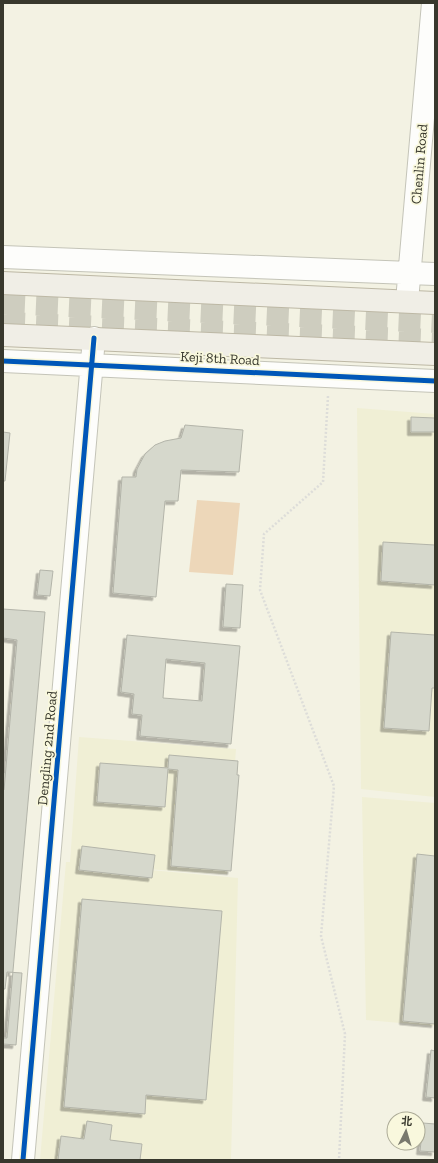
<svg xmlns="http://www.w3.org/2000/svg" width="438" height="1163" viewBox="0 0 438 1163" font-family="'Zilla Slab','Noto Sans SC',serif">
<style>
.built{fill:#f0efd5}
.grass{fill:#edd7b9}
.building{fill:#d6d8cc;stroke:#b3b4a9;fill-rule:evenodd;filter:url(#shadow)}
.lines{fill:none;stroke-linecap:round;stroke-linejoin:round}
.highway-tunnel{stroke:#cecdbf;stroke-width:22;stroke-dasharray:22 11;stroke-linecap:butt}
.minor-casing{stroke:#c4c4b8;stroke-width:24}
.major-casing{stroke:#bdb8a5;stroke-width:24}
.path{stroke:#ddddd9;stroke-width:2.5;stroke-dasharray:2 2;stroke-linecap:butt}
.minor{stroke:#fdfdfb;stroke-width:22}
.major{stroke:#f0eee6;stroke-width:22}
.cycleway-casing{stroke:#f9f8dd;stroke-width:8}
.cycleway{stroke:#0057b8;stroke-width:5}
.labels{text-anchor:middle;stroke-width:3.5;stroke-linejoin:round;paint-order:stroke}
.street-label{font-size:14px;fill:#38382d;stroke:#f9f8dd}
</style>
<defs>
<filter id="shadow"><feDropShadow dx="-3.5" dy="3.5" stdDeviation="0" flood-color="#0004"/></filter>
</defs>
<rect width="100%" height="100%" fill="#f3f2e3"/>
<path class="built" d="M357 408 435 414V797L361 789Z
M79 737 236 749 227 874 128 868 238 878 231 1160H40L66 862H70Z
M362 797 435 803V1026L366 1020Z"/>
<path class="grass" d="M197 500 240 503 233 575 189 572Z"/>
<path class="building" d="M411 417 435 418V432H411Z
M185 425 243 430 239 472 181 470 178 501H165L156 597 113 593 122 477H136L137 469 145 454 155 445 165 441 181 438Z
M3 432 10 433 5 481H3Z
M383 542 435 545V585L381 581Z
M40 570 53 571 50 596 37 595Z
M226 584 243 585 240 628 223 627Z
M3 609 45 612 7 1038H3Z
M391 632 435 635V688H432L429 731 384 728Z
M127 635 240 646 231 744 140 736 142 715 132 714 134 694 121 692ZM166 659 205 663 202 701 163 698Z
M3 638 17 640 4 790H3Z
M169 755 238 761 237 775H239L231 871 171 866 178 770 168 769 165 807 97 802 100 763 168 768Z
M82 846 155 855 152 878 79 870Z
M417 854 435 856V1024L403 1021Z
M82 899 222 911 206 1100 146 1095 145 1114 64 1107Z
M7 972 22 973 16 1045 3 1044V989H5Z
M431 1050 435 1051V1098L426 1097Z
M87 1121 112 1125 110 1140 142 1144 140 1160H58L61 1136 84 1139Z
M423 1123 435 1124V1152L420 1151Z"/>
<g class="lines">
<path class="highway-tunnel" d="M3 303 435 322
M3 323 435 340"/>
<defs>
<path id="minor" d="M3 257 435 274
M407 301 433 3
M3 361 435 381
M23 1160 94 338"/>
<path id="major" d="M3 283 435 303
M3 335 435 354"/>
</defs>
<use href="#minor" class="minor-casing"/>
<use href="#major" class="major-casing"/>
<path class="path" d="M328 396 323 482 264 534 260 590 334 786 321 936 345 1034 339 1160"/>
<use href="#minor" class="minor"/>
<use href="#major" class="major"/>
<defs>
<path id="cycleway" d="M3 361 435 381
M23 1160 94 338"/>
</defs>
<use href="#cycleway" class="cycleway-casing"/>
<use href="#cycleway" class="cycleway"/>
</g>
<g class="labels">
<g class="street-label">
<text transform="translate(419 164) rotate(-85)" y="5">Chenlin Road</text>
<text transform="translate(220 358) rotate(3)" y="5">Keji 8th Road</text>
<text transform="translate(47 748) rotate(-85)" y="5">Dengling 2nd Road</text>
</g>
</g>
<rect width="438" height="1163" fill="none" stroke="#38382d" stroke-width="8"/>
<g transform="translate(406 1131) rotate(5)"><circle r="19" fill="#f9f8dd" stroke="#acab97"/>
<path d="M0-3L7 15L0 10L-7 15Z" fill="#79796d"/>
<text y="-6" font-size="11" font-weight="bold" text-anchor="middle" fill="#38382d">北</text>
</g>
</svg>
